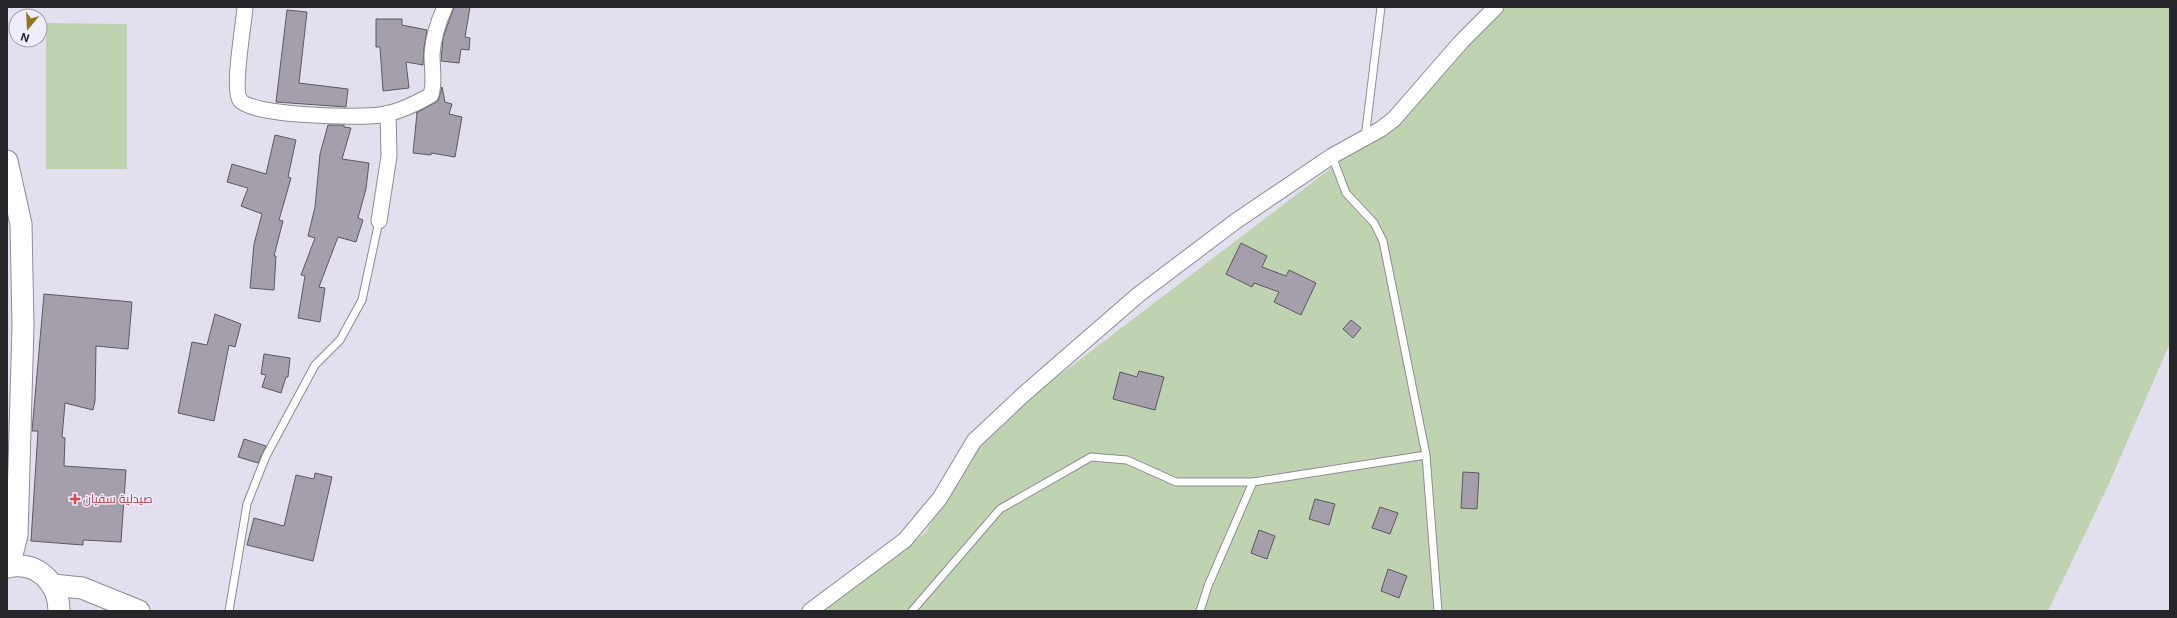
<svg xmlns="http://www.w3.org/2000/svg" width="2177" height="618" viewBox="0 0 2177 618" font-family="Inter,Cairo,sans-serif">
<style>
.green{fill:#c0d3b1}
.building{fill:#a59fac;stroke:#5d5863}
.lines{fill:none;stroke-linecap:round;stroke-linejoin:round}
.lane-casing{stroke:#8d8b98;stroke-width:9}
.street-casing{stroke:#8d8b98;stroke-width:17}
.secondary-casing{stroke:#8d8b98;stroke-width:23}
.lane{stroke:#fff;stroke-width:7}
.street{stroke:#fff;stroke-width:15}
.secondary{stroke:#fff;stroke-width:21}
.health-dot{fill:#e0444e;stroke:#efedfc;stroke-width:1.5}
.labels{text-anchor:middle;stroke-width:3;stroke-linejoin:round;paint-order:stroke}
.health-label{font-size:12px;fill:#be3a42;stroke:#efedfc;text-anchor:start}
</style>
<rect width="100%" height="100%" fill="#e2e0ee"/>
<path class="green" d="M1498 7H2170V343L2108 486 2048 611H820L925 533 981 435 1364 143Z
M46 23 127 24V169H46Z"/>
<path class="building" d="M454 7H470L465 37 470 38 469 50 461 49 459 63 441 61 443 38Z
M287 10 307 12 299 83 348 89 346 107 276 102Z
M376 19H402V25L427 30 424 48 423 65 406 62 409 88 383 91 380 47H376Z
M442 87 445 102 452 104 449 114 462 117 455 157 431 153V155L413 153 417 113H416L438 101Z
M328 125H344V127L351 128 342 159 369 163 366 189 358 218 363 220 356 242 338 237 319 287 325 288 320 322 298 318 305 276 301 275 315 238 308 236 315 207 320 154Z
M275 135 296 140 288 177 291 178 279 220 283 221 274 256H276L274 290 250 288 254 244 262 214 241 206 248 188 227 182 232 164 266 174Z
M1241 243 1267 256 1262 267 1286 276 1289 270 1316 283 1301 315 1274 302 1279 292 1254 283 1252 287 1226 274Z
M44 294 132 302 128 349 96 346 95 401 93 410 65 403 62 437 65 438 64 466 126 470 121 542 83 540V545L31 541 38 431H32Z
M215 314 241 324 235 347 229 345 214 421 178 413 192 342 207 345Z
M1351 320 1361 328 1353 338 1343 329Z
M264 354 290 358 288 377H286L281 393 262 387 266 375 261 374Z
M1139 371 1164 377 1155 410 1113 399 1120 372 1137 377Z
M244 439 266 446 258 463 238 457Z
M1463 472 1479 473 1477 509 1461 508Z
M315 473 332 477 313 561 247 545 254 518 284 526 296 475 314 479Z
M1315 499 1335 504 1329 525 1309 519Z
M1380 507 1398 513 1390 534 1372 528Z
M1259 530 1275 536 1267 559 1251 553Z
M1388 569 1407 576 1399 598 1381 591Z"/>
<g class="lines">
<defs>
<path id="lane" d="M1365 138 1381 7
M1332 156 1346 193 1374 223 1383 241 1426 455 1438 611
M229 611 247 504 266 456 315 365 340 340 362 300 379 221
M912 611 1000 509 1091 457 1127 460 1176 482H1253L1426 455
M1200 611 1208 586 1253 482"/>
<path id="street" d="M245 7C244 24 232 89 240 100 250 116 360 118 380 115 397 113 417 103 431 95 435 81 432 69 432 55 433 38 438 22 445 7
M379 221 389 156 388 113
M810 611 905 540 940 498 974 441 1024 394 1138 295 1236 221 1332 156 1381 129 1394 119 1461 42 1496 7"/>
<path id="secondary" d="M7 161 21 224 23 326 17 535 9 567
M7 567C37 560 59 583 59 611
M53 585 82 588 139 611"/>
</defs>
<use href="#lane" class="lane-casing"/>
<use href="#street" class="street-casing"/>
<use href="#secondary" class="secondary-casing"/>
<use href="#lane" class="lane"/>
<use href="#street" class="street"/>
<use href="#secondary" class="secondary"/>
</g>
<path class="health-dot" d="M73 493h4v4h4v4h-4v4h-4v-4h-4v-4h4z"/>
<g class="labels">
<g class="health-label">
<text x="83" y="503">صيدلية سفيان</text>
</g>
</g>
<rect width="2177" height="618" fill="none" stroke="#25252a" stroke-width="16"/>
<g transform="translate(28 28) rotate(198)"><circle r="19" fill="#efedfc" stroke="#9e9da8"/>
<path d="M0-3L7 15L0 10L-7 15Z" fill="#8f771c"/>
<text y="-6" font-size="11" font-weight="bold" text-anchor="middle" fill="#25252a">N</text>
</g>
</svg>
